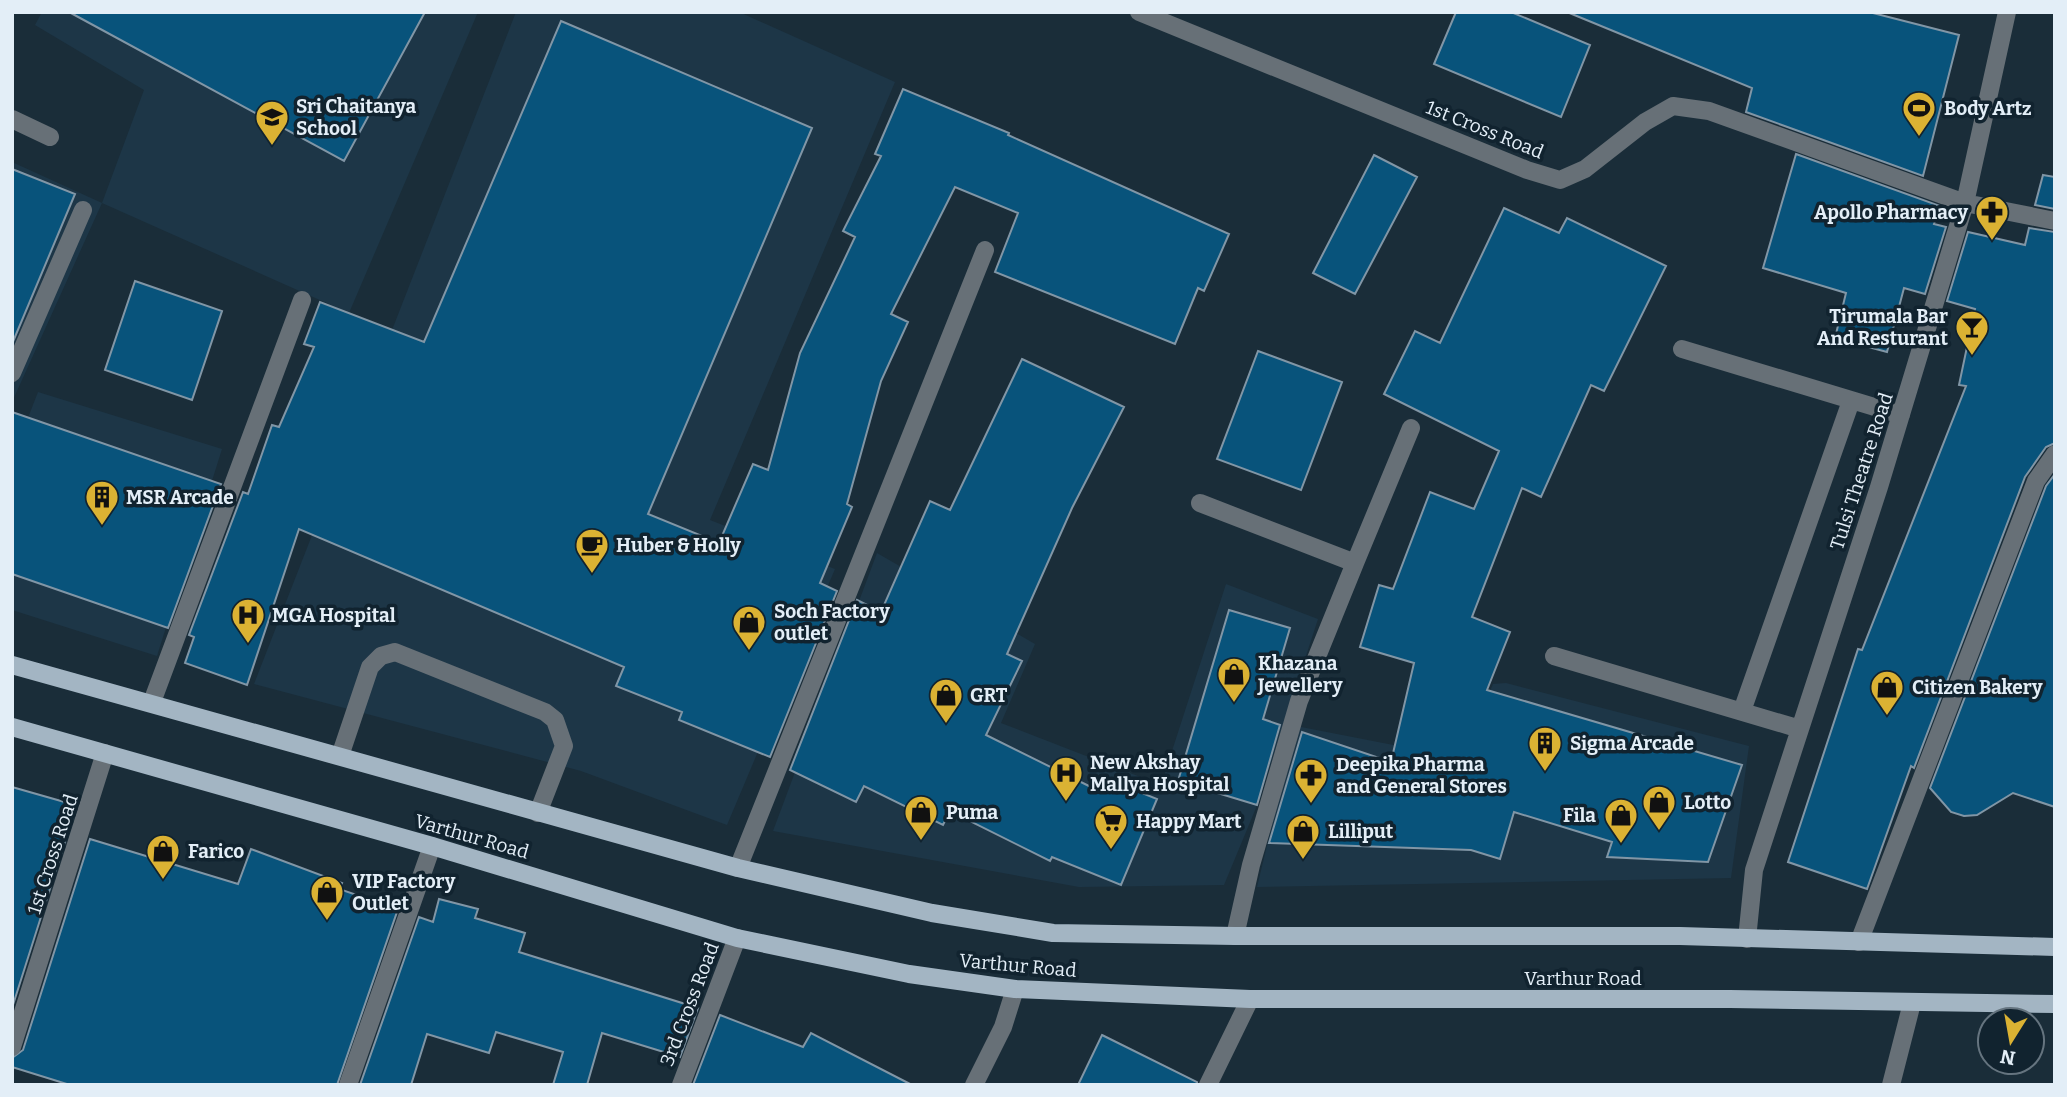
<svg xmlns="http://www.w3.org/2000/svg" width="2067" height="1097" viewBox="0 0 2067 1097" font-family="Bitter,serif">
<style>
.built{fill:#1d3647}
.building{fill:#08537b;stroke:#8196a6;stroke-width:2}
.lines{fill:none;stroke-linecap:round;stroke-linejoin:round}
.minor{stroke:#677077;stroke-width:18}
.major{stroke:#a3b5c3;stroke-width:18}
.labels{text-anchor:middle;stroke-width:7;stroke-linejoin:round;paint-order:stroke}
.poi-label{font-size:19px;font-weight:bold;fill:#e3eef7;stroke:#11232f;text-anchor:start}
.street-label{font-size:19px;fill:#e3eef7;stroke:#11232f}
</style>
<rect width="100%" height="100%" fill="#1a2d39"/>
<path class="built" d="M42 12H478L349 313 102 203 12 402V162L102 203 144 90 35 25Z
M516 12H739L895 82 710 520 835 569 727 825 581 771 254 684Z
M38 392 222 449 157 656 12 610V459Z
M877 553 1035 644 1001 723 1161 785 1226 584 1318 619 1258 803 1224 885 1079 887 773 831Z
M1506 683 1749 746 1731 878 1257 887 1296 726 1460 758 1493 684Z"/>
<path class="building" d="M69 12H425L344 161Z
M1456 12H1511L1590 45 1561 117 1434 64Z
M1567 12H1869L1959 35 1923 176 1746 112 1752 88Z
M561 21 812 128 648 514 719 543 753 464 768 470 800 353 855 237 843 231 881 156 875 154 903 89 1009 133 1008 135 1229 234 1204 291 1198 288 1175 344 995 272 1018 213 955 187 891 314 908 322 881 381 847 504 852 507 820 583 837 591 770 757 679 720 682 712 616 686 624 667 299 529 247 685 185 663 194 637 189 635 243 492 248 494 272 425 279 427 314 347 304 344 320 302 424 342Z
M1796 154 1940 206 1934 224 1946 227 1925 294 1904 288 1887 352 1835 338 1846 293 1763 268Z
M1374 155 1417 177 1355 294 1313 273Z
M12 169 75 194 12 344Z
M2043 175 2055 177V209L2035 205Z
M1504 208 1559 233 1567 218 1666 266 1604 391 1591 385 1541 497 1522 488 1472 617 1510 632 1487 690 1742 765 1708 862 1607 857 1612 842 1514 812 1500 859 1471 850 1269 843 1302 732 1391 762 1414 663 1360 647 1379 585 1393 589 1430 492 1474 509 1499 451 1384 394 1415 331 1440 343Z
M2029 228 2055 232V443L2046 447 2025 477 1914 768 1911 766 1867 889 1788 862 1858 649 1862 650 1966 386 1959 385 1975 309 1947 301 1968 232 2025 245Z
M135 281 222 311 192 400 105 370Z
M1258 351 1342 382 1301 490 1217 459Z
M1022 359 1124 407 1072 508 1007 654 1022 661 986 735 1095 789 1100 776 1157 799 1121 885 1052 857 1050 861 950 811 943 825 864 786 856 802 790 770 857 600 881 612 930 501 950 510Z
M12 412 221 484 168 628 12 574Z
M2055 474V807L2013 793 1977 815 1964 816 1951 812 1930 788 2046 486Z
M1229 610 1290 628 1263 719 1280 725 1257 805 1178 781Z
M12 787 68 803 61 830 68 832 12 1008Z
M90 839 238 884 251 849 342 883 339 889 398 909 337 1085H70L12 1067V1058L23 1050Z
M439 899 478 909 475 918 525 933 519 952 698 1008 680 1057 602 1033 587 1085H553L563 1052 496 1032 489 1053 427 1034 411 1085H360L419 917 433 922Z
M720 1015 803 1047 811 1033 912 1085H693Z
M1102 1035 1197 1082V1085H1078Z"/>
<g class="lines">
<path class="minor" d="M1139 12 1527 170 1560 180 1585 169 1645 122 1673 106 1709 111 1965 203 2055 221
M12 119 50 137
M1682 349 1901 415
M12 373 83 210
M1200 503 1355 563 1299 701 1251 865 1235 936
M1355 563 1411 428
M1554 656 1800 729
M152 702 302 300
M1742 711 1851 401
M340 756 370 667 381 656 395 652 545 712 555 720 564 746 538 813
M738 868 985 250
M1747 939 1754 870 1879 487 1965 203 2007 12
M1859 942 2036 481 2055 454
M12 1047 105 753
M348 1085 432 846
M681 1085 737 938
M974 1085 1003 1027 1015 989
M1208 1085 1250 999
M1891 1085 1912 1003"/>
<path class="major" d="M12 665 738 868 932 913 1053 933 1235 936H1680L2055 947
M12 727 432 846 737 938 909 974 1015 989 1250 999H1730L2055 1004"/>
</g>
<defs>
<symbol id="stadium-pin" viewBox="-11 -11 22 30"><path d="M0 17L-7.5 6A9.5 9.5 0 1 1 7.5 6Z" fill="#dbb233" stroke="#11232f"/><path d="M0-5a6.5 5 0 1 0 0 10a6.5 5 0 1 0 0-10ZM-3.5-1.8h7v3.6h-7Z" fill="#111"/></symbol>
<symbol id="school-pin" viewBox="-11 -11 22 30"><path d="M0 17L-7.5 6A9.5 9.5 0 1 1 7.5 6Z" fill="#dbb233" stroke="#11232f"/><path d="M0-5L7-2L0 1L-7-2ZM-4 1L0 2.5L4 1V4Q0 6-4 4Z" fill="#111"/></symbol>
<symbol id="pharmacy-pin" viewBox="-11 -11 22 30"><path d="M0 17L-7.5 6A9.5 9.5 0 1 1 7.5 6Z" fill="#dbb233" stroke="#11232f"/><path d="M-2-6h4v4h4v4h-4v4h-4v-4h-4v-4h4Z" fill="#111"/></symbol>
<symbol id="bar-pin" viewBox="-11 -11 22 30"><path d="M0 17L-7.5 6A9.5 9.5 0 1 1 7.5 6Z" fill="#dbb233" stroke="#11232f"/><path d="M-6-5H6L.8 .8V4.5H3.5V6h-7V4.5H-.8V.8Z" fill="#111"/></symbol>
<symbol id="building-pin" viewBox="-11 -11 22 30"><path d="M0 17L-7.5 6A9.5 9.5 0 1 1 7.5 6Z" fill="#dbb233" stroke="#11232f"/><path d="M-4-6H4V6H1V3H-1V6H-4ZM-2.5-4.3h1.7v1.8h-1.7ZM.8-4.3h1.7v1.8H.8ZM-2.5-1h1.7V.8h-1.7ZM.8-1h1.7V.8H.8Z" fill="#111"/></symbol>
<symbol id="cafe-pin" viewBox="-11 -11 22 30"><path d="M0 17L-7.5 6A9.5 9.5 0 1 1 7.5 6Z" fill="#dbb233" stroke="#11232f"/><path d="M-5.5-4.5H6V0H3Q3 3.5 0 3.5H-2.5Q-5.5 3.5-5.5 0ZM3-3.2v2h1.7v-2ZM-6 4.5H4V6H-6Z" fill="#111"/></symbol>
<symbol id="hospital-pin" viewBox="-11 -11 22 30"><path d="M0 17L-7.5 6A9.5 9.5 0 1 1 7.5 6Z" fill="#dbb233" stroke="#11232f"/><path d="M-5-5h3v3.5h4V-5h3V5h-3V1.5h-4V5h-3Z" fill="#111"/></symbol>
<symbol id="shop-pin" viewBox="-11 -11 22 30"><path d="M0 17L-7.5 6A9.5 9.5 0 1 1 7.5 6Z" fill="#dbb233" stroke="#11232f"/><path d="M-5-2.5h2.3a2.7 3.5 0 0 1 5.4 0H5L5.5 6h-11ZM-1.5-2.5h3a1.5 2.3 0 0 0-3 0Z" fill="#111"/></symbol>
<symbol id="supermarket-pin" viewBox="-11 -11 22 30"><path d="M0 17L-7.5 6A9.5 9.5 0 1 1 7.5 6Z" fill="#dbb233" stroke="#11232f"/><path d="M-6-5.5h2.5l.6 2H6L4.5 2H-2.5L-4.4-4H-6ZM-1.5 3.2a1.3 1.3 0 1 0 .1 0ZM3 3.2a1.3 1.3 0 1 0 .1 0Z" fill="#111"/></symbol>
</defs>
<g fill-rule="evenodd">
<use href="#stadium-pin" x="1900" y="89" width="38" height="52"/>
<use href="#school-pin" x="253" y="98" width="38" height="52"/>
<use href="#pharmacy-pin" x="1973" y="193" width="38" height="52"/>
<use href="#bar-pin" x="1953" y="308" width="38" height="52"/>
<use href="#building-pin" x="83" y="478" width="38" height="52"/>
<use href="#cafe-pin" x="573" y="526" width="38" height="52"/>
<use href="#hospital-pin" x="229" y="596" width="38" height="52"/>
<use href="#shop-pin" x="730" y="603" width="38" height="52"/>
<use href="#shop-pin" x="1215" y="655" width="38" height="52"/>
<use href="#shop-pin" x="1868" y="668" width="38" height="52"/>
<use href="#shop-pin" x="927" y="676" width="38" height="52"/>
<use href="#building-pin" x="1526" y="724" width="38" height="52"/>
<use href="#hospital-pin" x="1047" y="754" width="38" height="52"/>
<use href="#pharmacy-pin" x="1292" y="756" width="38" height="52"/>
<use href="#shop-pin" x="1640" y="783" width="38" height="52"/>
<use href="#shop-pin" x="902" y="793" width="38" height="52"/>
<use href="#shop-pin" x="1602" y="796" width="38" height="52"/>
<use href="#supermarket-pin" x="1092" y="802" width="38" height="52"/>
<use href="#shop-pin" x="1284" y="812" width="38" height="52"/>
<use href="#shop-pin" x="144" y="832" width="38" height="52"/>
<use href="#shop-pin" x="308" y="873" width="38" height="52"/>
</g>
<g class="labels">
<g class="poi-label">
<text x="296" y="113">Sri Chaitanya<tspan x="296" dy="22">School</tspan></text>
<text x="1944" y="115">Body Artz</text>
<text x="1968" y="219" text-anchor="end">Apollo Pharmacy</text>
<text x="1948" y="323" text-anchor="end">Tirumala Bar<tspan x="1948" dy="22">And Resturant</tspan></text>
<text x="126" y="504">MSR Arcade</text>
<text x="616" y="552">Huber &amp; Holly</text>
<text x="774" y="618">Soch Factory<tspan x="774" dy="22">outlet</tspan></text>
<text x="272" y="622">MGA Hospital</text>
<text x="1258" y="670">Khazana<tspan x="1258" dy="22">Jewellery</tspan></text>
<text x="1912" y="694">Citizen Bakery</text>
<text x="970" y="702">GRT</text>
<text x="1570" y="750">Sigma Arcade</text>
<text x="1090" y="769">New Akshay<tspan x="1090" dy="22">Mallya Hospital</tspan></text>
<text x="1336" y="771">Deepika Pharma<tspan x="1336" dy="22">and General Stores</tspan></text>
<text x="1684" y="809">Lotto</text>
<text x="946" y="819">Puma</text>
<text x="1596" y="822" text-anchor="end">Fila</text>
<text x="1136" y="828">Happy Mart</text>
<text x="1328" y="838">Lilliput</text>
<text x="188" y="858">Farico</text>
<text x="352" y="888">VIP Factory<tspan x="352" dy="22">Outlet</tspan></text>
</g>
<g class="street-label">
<text transform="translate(1485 129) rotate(22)" y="7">1st Cross Road</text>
<text transform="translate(1861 471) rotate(-72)" y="7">Tulsi Theatre Road</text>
<text transform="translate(472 836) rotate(16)" y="7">Varthur Road</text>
<text transform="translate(52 854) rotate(-72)" y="7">1st Cross Road</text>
<text transform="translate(1018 965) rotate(5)" y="7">Varthur Road</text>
<text x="1583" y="985">Varthur Road</text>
<text transform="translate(689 1004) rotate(-69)" y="7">3rd Cross Road</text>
</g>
</g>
<rect width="2067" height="1097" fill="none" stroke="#e3eef7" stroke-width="28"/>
<g transform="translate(2011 1041) rotate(191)"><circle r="33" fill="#11232f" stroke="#65747f" stroke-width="2"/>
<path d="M0-5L12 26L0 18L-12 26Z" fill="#dbb233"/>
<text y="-10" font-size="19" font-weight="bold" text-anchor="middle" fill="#e3eef7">N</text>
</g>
</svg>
